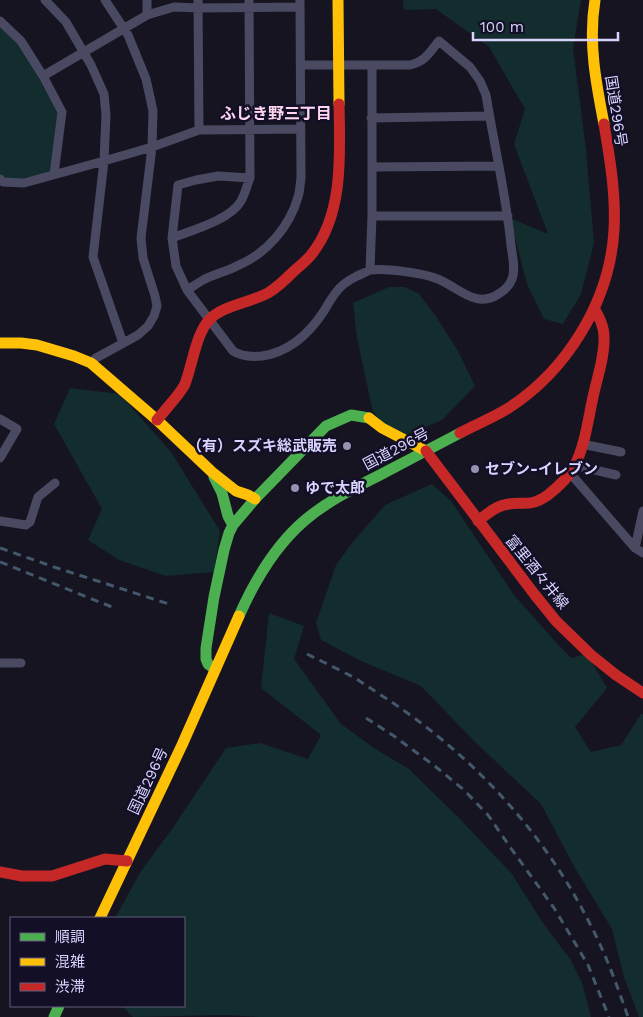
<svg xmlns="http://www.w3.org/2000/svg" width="643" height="1017" viewBox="0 0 643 1017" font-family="'Work Sans','Noto Sans JP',sans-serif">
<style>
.green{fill:#132c2d}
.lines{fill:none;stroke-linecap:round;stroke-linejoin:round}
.street{stroke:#4a4962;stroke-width:9}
.fast{stroke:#4caf50;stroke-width:11}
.slow{stroke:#ffc107;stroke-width:11}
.jam{stroke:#c62828;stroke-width:11}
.rail{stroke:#43596b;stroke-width:3;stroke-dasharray:8 6;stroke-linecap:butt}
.poi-dot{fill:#9591b1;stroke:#130f26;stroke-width:2}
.labels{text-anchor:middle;stroke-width:5;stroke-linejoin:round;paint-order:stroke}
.street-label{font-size:15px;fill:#d9d4ff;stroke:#130f26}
.poi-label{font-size:15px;font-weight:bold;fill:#d9d4ff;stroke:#130f26;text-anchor:start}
.neighbourhood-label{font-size:16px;font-weight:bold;fill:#ffd6f0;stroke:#130f26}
</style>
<rect width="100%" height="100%" fill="#161421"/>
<path class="green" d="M403 0H581L573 48 586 150 594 243 581 294 563 324 544 319 527 284 510 218 548 234 514 144 525 109 489 47 436 9 404 10Z
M0 25 19 43 58 113 52 172C37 176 13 186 0 175Z
M389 287H405L419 294 435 315 458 351 475 386 442 420 406 435 387 427 373 412 357 338 353 303Z
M70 388 120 394 171 452 220 531 214 572 166 576 119 560 88 540 102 509 54 424Z
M432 484 451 501 514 595 554 640 571 658 587 654 607 688 575 727 591 752 621 745 641 714H643V1017H639L624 977 612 929 575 868 541 804 475 742 421 686 363 662 321 640 316 623 336 565 352 543 385 505Z
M269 613 304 626 294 659 341 724 377 750 409 769 461 820 512 874 543 923 570 959 582 983 591 1017H260L225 1015 133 1017 122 1006H184V918H115L141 871 172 829 226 748 260 743 308 759 321 735 261 688Z"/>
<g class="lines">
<path class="street" d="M45 0 66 22 91 65 104 94 106 115 104 161 93 257 123 343
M198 0 199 130
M147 15V0
M0 21 21 41 43 76 62 112 54 174
M43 76 147 15 174 7 199 8 300 7
M371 118 489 116
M372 167 499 166
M250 178 218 176 196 180 178 185 172 238 176 266 187 290 233 351C242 357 252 357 262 356 290 352 309 334 324 311 329 302 336 290 344 284 348 281 353 278 357 276 362 274 367 271 371 270 385 268 422 273 435 278 457 285 475 311 500 293 505 290 510 284 512 279 516 269 512 255 511 245 506 194 494 145 486 95L480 81 470 67 439 41C429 53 426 61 410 65H301
M0 179 3 182 24 183 104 161 152 147 199 130 301 129
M372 216H508
M172 238C193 230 230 220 241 201 245 194 247 185 250 178L249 0
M370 270 372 216V65
M187 290C192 287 198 283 203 280 215 274 228 271 239 265 267 253 290 226 298 197 300 191 300 184 301 178L300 0
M91 363 96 358 138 335 148 326 154 316 157 306 155 296 143 258 141 238 152 147 153 111 146 79 128 35 105 0
M0 419 17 429 0 458
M582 444 621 452
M574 465 616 475
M570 473 635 548 643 553
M0 521 26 525 30 522 38 497 55 483
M635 548 643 511
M0 663H21"/>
<path class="fast" d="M214 477 222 493 228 516 233 525
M239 616C254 582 275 546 304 521 326 502 352 489 378 476 405 462 433 447 460 433
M215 669 208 664 206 659V648L214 597 224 550 229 533 233 525 255 499 326 426 351 415 369 418
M54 1017 59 1006"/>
<path class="slow" d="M338 0 339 104
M595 0C588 42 596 83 604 124
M0 343H21L37 345 74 356 91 363 157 420 212 472 236 491 248 495 255 499
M369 418 382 428 426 451
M100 918 182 745 239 616"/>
<path class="jam" d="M157 420C164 411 181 393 185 384 192 366 196 334 209 320 223 305 250 303 268 293 278 287 286 279 294 271 300 266 306 261 311 255 344 215 340 153 339 104
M460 433C475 425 492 418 507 409 567 371 610 301 614 230 616 195 610 159 604 124
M426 451 535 595 556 621 591 655 616 675 643 693
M478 521C486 515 494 507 504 505 523 500 528 509 548 495 558 487 568 478 574 467 585 446 588 420 593 397 597 378 605 356 604 337 604 326 599 317 594 308
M0 872 22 876H52L105 859 127 861"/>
<path class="rail" d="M0 548 54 567 172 605
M0 562 112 607
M307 654C323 662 340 670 355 678 366 685 376 692 387 699 472 755 543 831 589 922 605 952 617 985 628 1017
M366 718 394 736 436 767 464 790 488 815 510 847 554 908 572 938 588 965 609 1017"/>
</g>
<g class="poi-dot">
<circle cx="347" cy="446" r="5"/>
<circle cx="475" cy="469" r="5"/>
<circle cx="295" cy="488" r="5"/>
</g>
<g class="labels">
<g class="street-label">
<text transform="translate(616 111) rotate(81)" y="5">国道296号</text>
<text transform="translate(396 449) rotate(-28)" y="5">国道296号</text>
<text transform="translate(537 572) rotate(51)" y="5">富里酒々井線</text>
<text transform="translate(148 781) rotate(-65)" y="5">国道296号</text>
</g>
<g class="poi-label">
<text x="337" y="451" text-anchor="end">（有）スズキ総武販売</text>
<text x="485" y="474">セブン-イレブン</text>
<text x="305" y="493">ゆで太郎</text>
</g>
<g class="neighbourhood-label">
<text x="276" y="119">ふじき野三丁目</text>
</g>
</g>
<rect x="10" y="917" width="175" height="90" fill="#130f26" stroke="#625e7d"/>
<rect x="20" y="933" width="25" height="8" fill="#4caf50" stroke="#625e7d"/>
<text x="55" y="942" font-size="15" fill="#d9d4ff">順調</text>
<rect x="20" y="958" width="25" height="8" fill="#ffc107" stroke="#625e7d"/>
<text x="55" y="967" font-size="15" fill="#d9d4ff">混雑</text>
<rect x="20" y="983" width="25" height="8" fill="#c62828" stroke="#625e7d"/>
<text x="55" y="992" font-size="15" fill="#d9d4ff">渋滞</text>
<path d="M473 32v8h145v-8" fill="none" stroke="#d9d4ff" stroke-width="2.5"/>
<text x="480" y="32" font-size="15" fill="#d9d4ff" stroke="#130f26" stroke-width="4" paint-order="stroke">100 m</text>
</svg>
